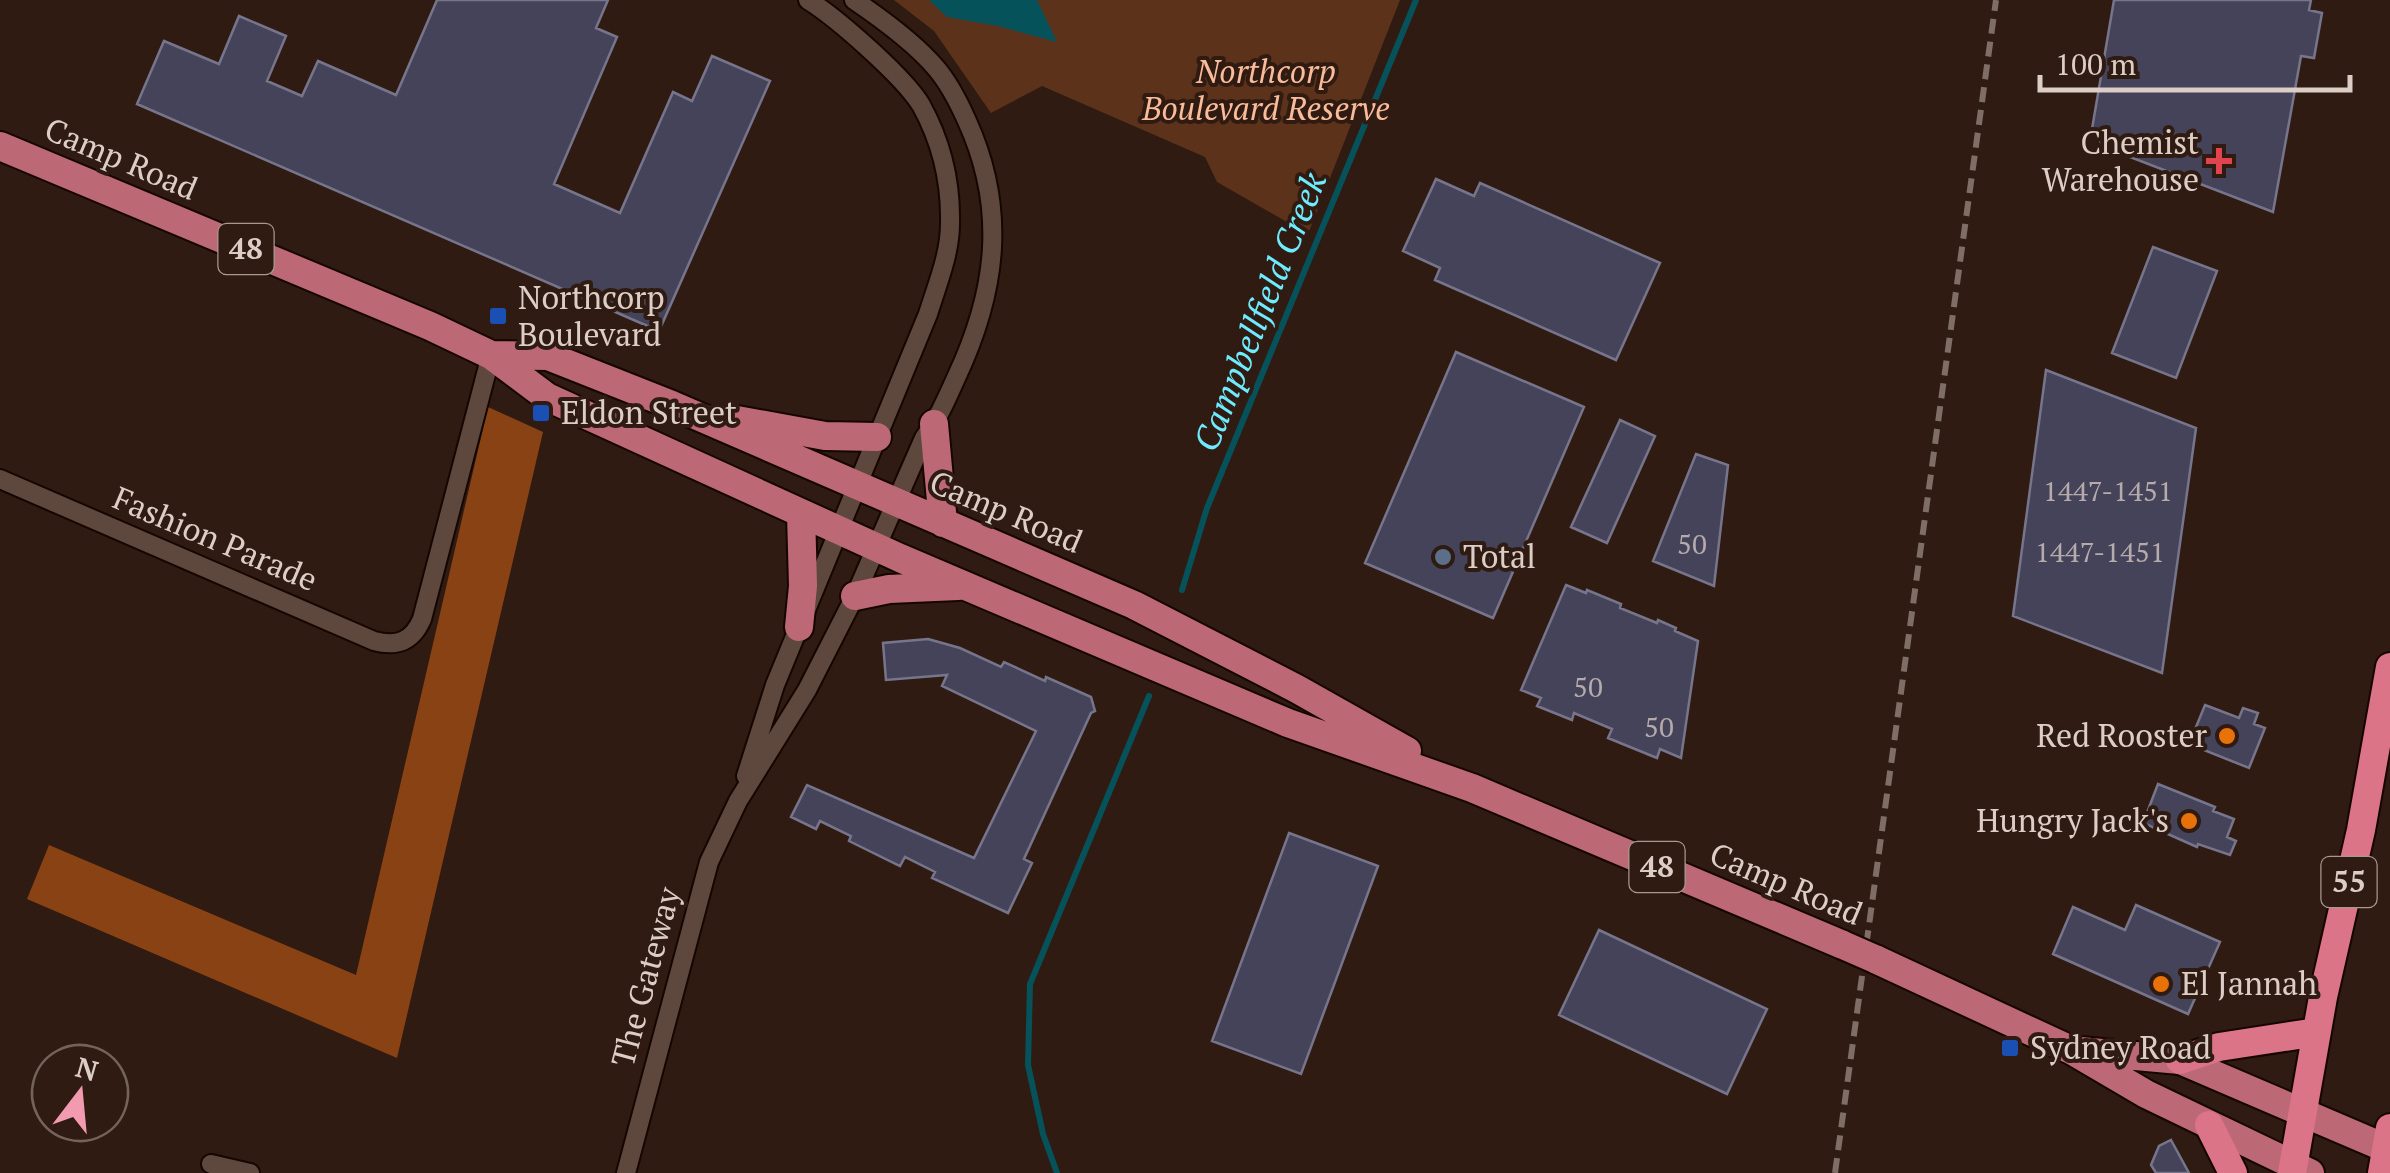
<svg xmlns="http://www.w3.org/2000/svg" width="2390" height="1173" viewBox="0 0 2390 1173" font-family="'PT Serif',serif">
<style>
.green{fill:#5c321a}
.forest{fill:#894213}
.water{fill:#06525b}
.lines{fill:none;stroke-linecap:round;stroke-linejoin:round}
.stream{stroke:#06525b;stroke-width:6}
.building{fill:#454359;stroke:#77758c;stroke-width:2.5}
.minor-casing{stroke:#160601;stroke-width:22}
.primary-casing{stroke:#160601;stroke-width:32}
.trunk-casing{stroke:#160601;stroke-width:32}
.minor{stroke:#5e483d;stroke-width:18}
.primary{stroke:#bc6975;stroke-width:28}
.trunk{stroke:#dc7488;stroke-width:28}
.rail{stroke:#7f6e65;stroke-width:6;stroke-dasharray:15 8;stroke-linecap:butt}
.primary-bridge-casing{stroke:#160601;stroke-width:32;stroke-linecap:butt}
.primary-bridge{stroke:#bc6975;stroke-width:28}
.health-dot{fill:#e0444e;stroke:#2f1b11;stroke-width:4}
.transit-dot{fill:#1a4fb4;stroke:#2f1b11;stroke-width:4}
.service-dot{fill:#5c6f8a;stroke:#2f1b11;stroke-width:4}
.food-dot{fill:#e8710a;stroke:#2f1b11;stroke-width:4}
.labels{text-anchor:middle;stroke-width:8;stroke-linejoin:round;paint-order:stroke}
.number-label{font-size:28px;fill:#b6abac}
.shield{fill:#2f1b11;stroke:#a89890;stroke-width:2.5}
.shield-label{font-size:30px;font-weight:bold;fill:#dccec7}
.park-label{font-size:32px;font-style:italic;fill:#fabb9a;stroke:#2f1b11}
.poi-label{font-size:32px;fill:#dccec7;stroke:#2f1b11;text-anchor:start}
.street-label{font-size:32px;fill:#dccec7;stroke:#2f1b11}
.water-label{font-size:35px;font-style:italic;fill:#6eebfe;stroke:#2f1b11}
</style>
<rect width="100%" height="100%" fill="#2f1b11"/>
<path class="green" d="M894 0H1400L1308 234 1217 182 1205 157 1042 86 991 113 934 31Z"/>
<path class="forest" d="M488 407 543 432 397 1058 27 899 49 845 356 975Z"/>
<path class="water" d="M929 0H1037L1057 42 998 26 947 17Z"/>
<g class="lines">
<path class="stream" d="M1182 590 1207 508 1416 0
M1057 1173 1043 1134 1028 1065 1030 984 1149 696"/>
</g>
<path class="building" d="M437 0H608L596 28 617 37 554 184 620 213 673 92 692 101 712 56 770 81 659 331 137 104 164 41 219 64 239 16 286 36 267 81 302 96 318 61 396 95Z
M2114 0H2311L2309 10 2322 13 2314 58 2301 56 2273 212 2104 147 2092 129Z
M1436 179 1474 196 1480 183 1660 263 1616 360 1435 280 1440 268 1403 251Z
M2153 247 2217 271 2176 378 2112 353Z
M1456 352 1584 407 1493 618 1365 563Z
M2046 370 2196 428 2162 673 2013 616Z
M1620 420 1655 436 1607 543 1571 527Z
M1696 454 1728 465 1714 586 1653 561Z
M1566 585 1586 593 1587 590 1621 604 1620 608 1657 623 1658 620 1676 628 1675 631 1698 641 1681 758 1660 749 1657 758 1608 738 1612 729 1574 713 1572 720 1537 706 1541 698 1521 690Z
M928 639 960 648 1001 667 1004 662 1045 681 1046 677 1091 697 1095 711 1091 713 1024 859 1032 863 1008 913 932 878 935 872 905 857 900 866 849 841 851 836 820 821 816 829 791 817 807 785 974 858 1036 731 942 686 947 675 886 680 883 643Z
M2205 705 2239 718 2243 708 2258 713 2254 724 2265 728 2249 768 2189 744Z
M2158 784 2215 807 2213 811 2234 819 2227 837 2236 841 2230 855 2198 844 2197 847 2143 823Z
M1289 833 1378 866 1301 1074 1212 1041Z
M2136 905 2220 942 2188 1014 2053 954 2073 907 2125 930Z
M1599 930 1767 1009 1727 1094 1559 1015Z
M2171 1140 2189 1173H2156L2151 1165 2159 1146Z"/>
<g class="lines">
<defs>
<path id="minor" d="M0 479 374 641C397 647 412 642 422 619L491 355
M746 776 775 685 928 314C937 285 950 254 950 224 951 182 941 141 921 105 904 77 837 18 808 0
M211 1164 250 1173
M626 1173 709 862 738 801 807 690 855 596 924 438C938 419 947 398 956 378 997 291 1007 209 967 121 959 103 949 83 936 68 914 42 882 19 854 0"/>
<path id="primary" d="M0 146 430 326 491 355 547 397 900 558 1288 723 1472 788 1843 945
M491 355 548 356 672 405 1134 605 1297 689 1407 751
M737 420 825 436 877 437
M934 424 943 523
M855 596 889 589 958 586
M799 627 803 586 801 513
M1875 959 2071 1050 2146 1094 2310 1173
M2080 1051 2180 1060 2390 1150"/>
<path id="trunk" d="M2180 1060 2219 1047 2317 1032
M2209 1125 2233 1173
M2292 1173 2323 997 2361 830 2390 667
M2382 1173 2390 1128"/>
</defs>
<use href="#minor" class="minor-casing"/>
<use href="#primary" class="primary-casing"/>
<use href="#trunk" class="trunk-casing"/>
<use href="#minor" class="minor"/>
<use href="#primary" class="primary"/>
<use href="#trunk" class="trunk"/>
<path class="rail" d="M1835 1173 1996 0"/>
<defs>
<path id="primary-bridge" d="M1843 945 1875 959"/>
</defs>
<use href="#primary-bridge" class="primary-bridge-casing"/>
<use href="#primary-bridge" class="primary-bridge"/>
</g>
<path class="health-dot" d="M2214 146h10v10h10v10h-10v10h-10v-10h-10v-10h10z"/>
<g class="transit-dot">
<rect x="488" y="306" width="20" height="20" rx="5"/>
<rect x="531" y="403" width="20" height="20" rx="5"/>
<rect x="2000" y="1038" width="20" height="20" rx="5"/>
</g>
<circle class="service-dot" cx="1443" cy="557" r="10"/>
<g class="food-dot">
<circle cx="2227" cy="736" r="10"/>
<circle cx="2189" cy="821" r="10"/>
<circle cx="2161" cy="984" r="10"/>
</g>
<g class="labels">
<g class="number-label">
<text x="2108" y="501">1447-1451</text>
<text x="1692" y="554">50</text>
<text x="2100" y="562">1447-1451</text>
<text x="1588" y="697">50</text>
<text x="1659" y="737">50</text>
</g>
<g class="shield">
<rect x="218.5" y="224" width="55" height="50" rx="8"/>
<rect x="1629.5" y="842" width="55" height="50" rx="8"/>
<rect x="2321.5" y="857" width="55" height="50" rx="8"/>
</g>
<g class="shield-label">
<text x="246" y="259">48</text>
<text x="1657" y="877">48</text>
<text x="2349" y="892">55</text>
</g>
<g class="park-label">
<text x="1266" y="83">Northcorp<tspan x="1266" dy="37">Boulevard Reserve</tspan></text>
</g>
<g class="poi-label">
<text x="2199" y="154" text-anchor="end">Chemist<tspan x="2199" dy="37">Warehouse</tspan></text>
<text x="518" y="309">Northcorp<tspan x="518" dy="37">Boulevard</tspan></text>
<text x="561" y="424">Eldon Street</text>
<text x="1463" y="568">Total</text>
<text x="2207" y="747" text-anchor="end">Red Rooster</text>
<text x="2169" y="832" text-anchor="end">Hungry Jack's</text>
<text x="2181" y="995">El Jannah</text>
<text x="2030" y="1059">Sydney Road</text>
</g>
<g class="street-label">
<text transform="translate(121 159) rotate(23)" y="11">Camp Road</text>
<text transform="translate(1006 512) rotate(23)" y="11">Camp Road</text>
<text transform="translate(215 539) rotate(23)" y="11">Fashion Parade</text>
<text transform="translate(1786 884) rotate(23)" y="11">Camp Road</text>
<text transform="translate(646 977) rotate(-75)" y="11">The Gateway</text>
</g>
<g class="water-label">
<text transform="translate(1260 312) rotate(-68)" y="12">Campbellfield Creek</text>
</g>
</g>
<g transform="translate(80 1093) rotate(16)"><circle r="48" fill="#2f1b11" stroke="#74635a" stroke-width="2.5"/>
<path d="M0-8L18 38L0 25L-18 38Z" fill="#f29aaf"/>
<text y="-15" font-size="28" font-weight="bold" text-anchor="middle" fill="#dccec7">N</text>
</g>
<path d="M2040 75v15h310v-15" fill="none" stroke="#dccec7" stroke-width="5"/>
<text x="2055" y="75" font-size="30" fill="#dccec7" stroke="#2f1b11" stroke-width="8" paint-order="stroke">100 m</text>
</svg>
